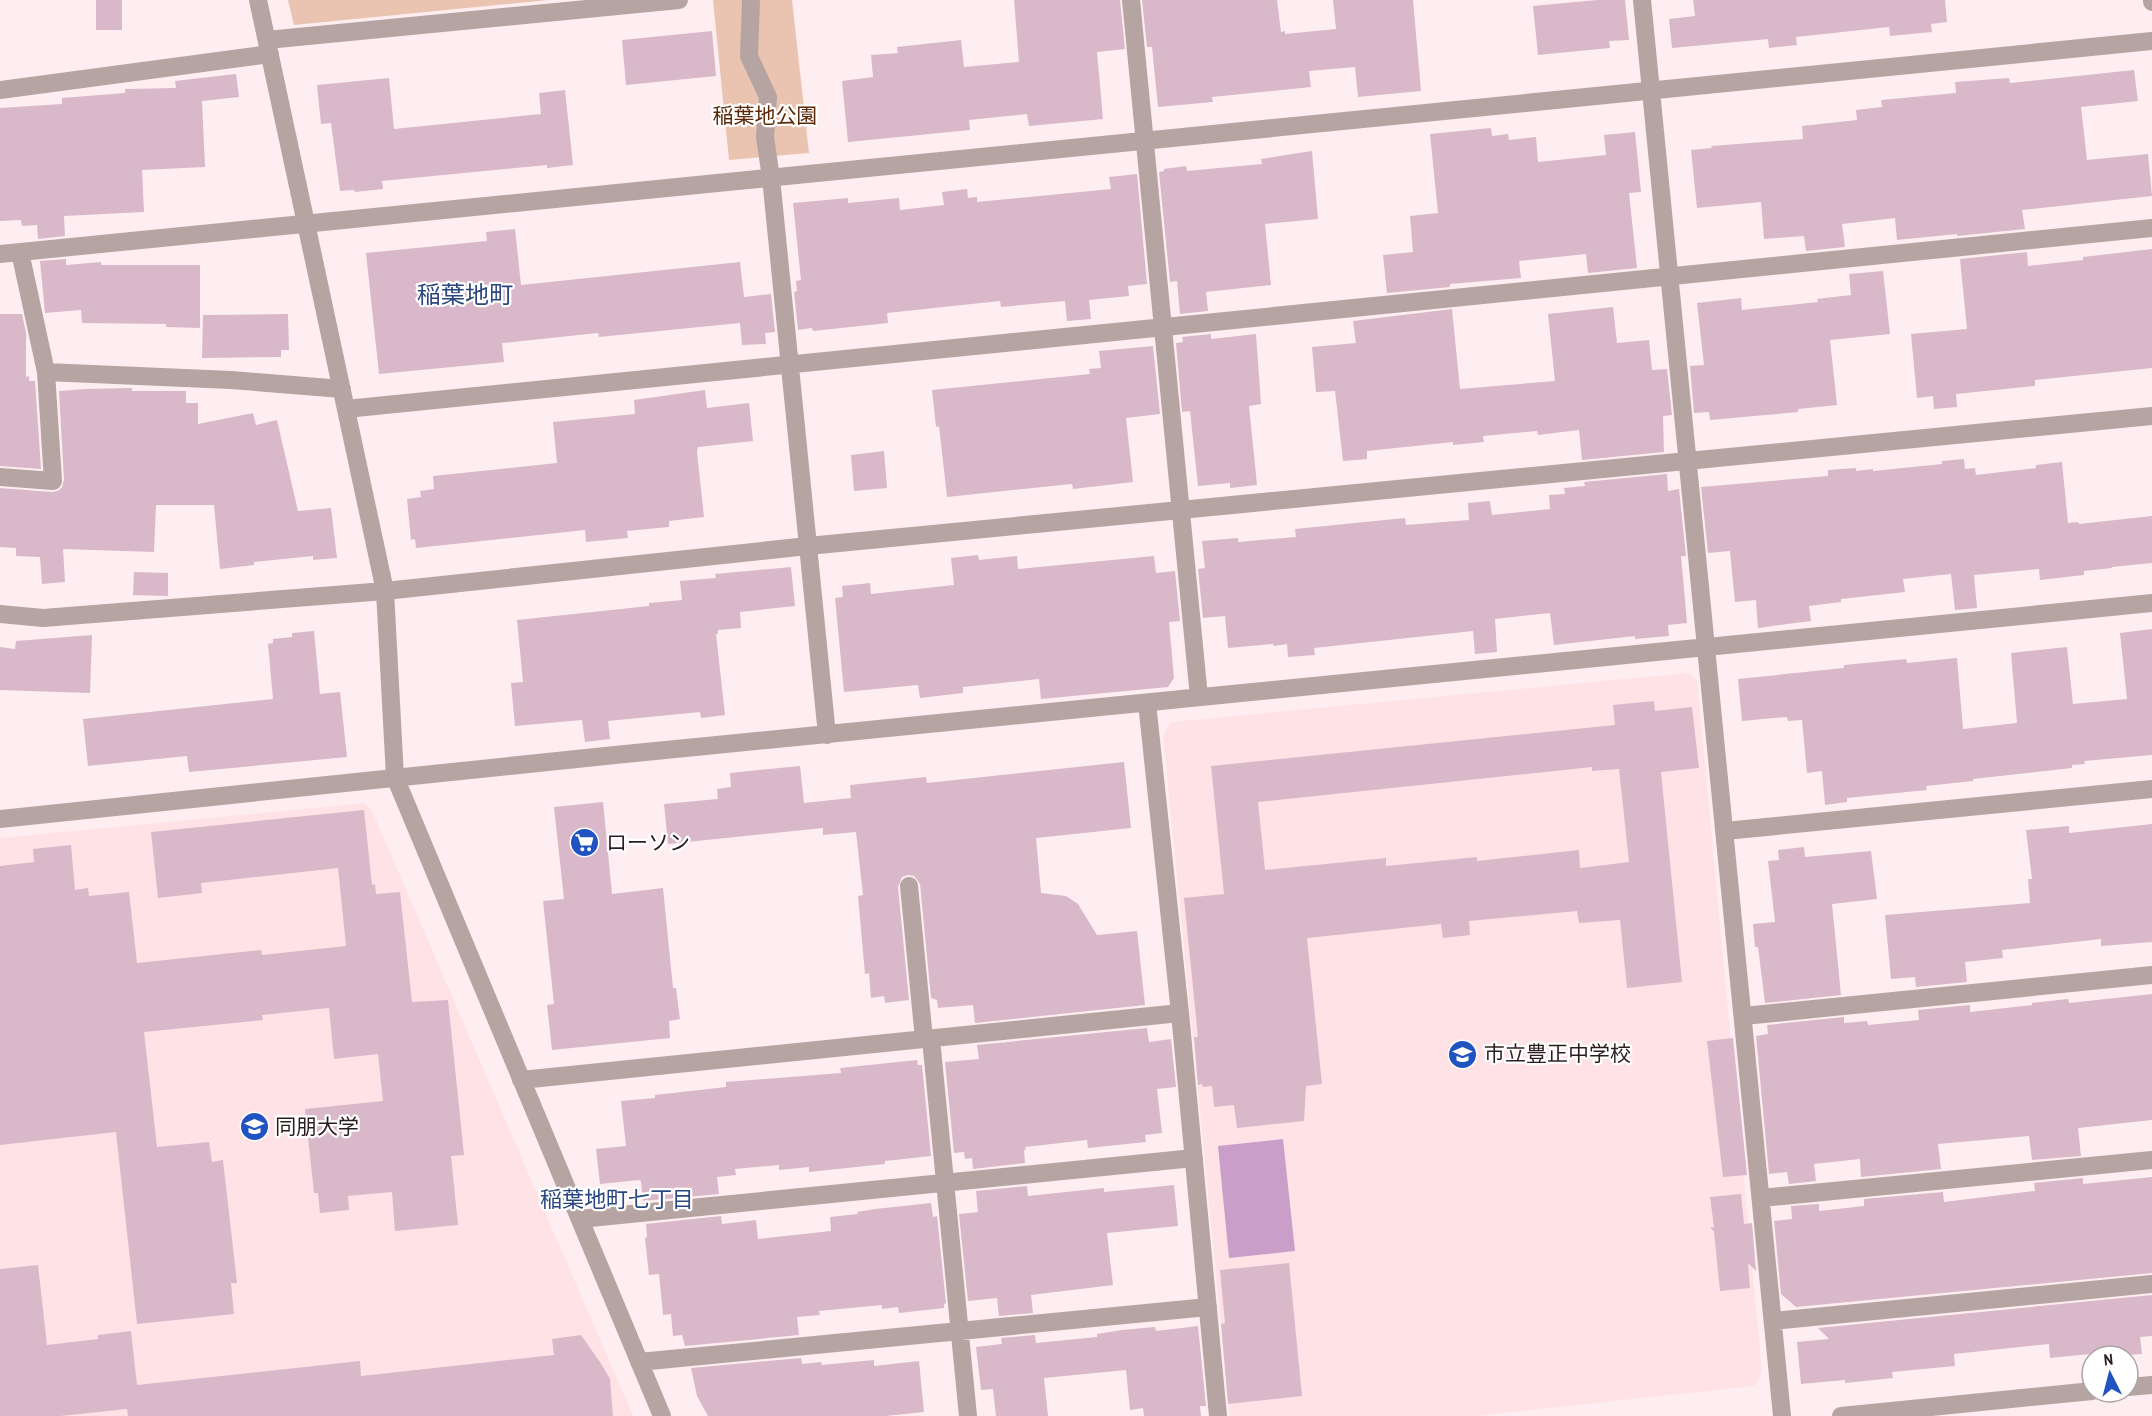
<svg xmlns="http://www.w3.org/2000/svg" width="2152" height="1416" viewBox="0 0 2152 1416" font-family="'Archivo Narrow','Noto Sans JP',sans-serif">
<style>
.built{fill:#ffe2e6}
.green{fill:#eac4b0}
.water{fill:#c99fca}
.building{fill:#d9b8c9;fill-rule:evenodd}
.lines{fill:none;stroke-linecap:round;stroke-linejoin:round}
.minor{stroke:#b5a4a1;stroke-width:18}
.labels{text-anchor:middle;stroke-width:4.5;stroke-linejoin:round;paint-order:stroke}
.park-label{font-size:21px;fill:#5c2a09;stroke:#fff}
.poi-label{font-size:21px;fill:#2a1d1f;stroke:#fff;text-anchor:start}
.neighbourhood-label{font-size:22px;fill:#2b477f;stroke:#fff}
.quarter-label{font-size:24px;fill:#2b477f;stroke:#fff}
</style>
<rect width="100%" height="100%" fill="#feeef1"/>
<path class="built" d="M1688 673 1697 680 1762 1372 1754 1386 1475 1416H1230L1163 735 1171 722Z
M365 803 373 813 633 1416H0V838Z"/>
<path class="green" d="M288 0H549L294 25Z
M713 0H792L809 153 729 160Z"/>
<path class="water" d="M1283 1139 1295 1251 1229 1258 1218 1146Z"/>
<path class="building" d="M96 0H122V30H96Z
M1014 0H1120L1125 49 1097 52 1103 119 1029 126 1027 114 969 120 970 130 848 142 842 81 873 77 871 55 898 53 897 47 961 40 964 67 1019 62Z
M1142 0H1277L1281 32 1285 31V34L1336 29 1333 0H1413L1421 91 1358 97 1355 67 1309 71 1311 87 1212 97 1213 102 1158 107 1152 47H1147Z
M1597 0H1625L1629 40 1609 41 1610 48 1538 55 1533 6Z
M1693 0H1945L1947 22 1931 24 1932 32 1890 36 1889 27 1796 37 1797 45 1769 48 1768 39 1672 48 1669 19 1695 16Z
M712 31 716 76 626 85 622 40Z
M2134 70 2138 101 2081 107 2087 160 2148 154 2152 196 2022 210 2025 229 1957 236V234L1897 240 1895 218 1842 224 1845 247 1806 251 1804 236 1764 239 1761 202 1697 208 1691 150 1712 148 1711 146 1803 139 1802 126 1857 120 1856 110 1882 107 1881 100 1956 93 1955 82 2009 78 2010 83Z
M236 74 239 97 202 101 205 167 142 170 144 212 64 216 65 236 38 239 37 225 22 226 21 220 0 221V108L62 104V98L125 93V89L176 88 175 81Z
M389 78 394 129 541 114 539 93 565 90 573 165 547 168V165L382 181 383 189 355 192 354 190 340 191 331 123 321 124 317 85Z
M1491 128 1492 136 1508 134 1509 140 1536 137 1538 162 1606 155 1604 135 1635 132 1641 192 1629 193 1637 268 1588 273 1586 254 1519 261 1521 278 1450 284V287L1387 293 1383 255 1413 252 1410 216 1438 213 1430 134Z
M1312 151 1318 219 1265 224 1271 285 1206 292 1208 311 1180 314 1177 281 1170 282 1159 172 1164 171V169L1186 166 1187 171 1262 164 1261 159Z
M1137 174 1147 284 1128 286 1129 296 1089 300 1091 319 1067 321 1065 301 1001 307 1000 301 887 313 888 323 813 331 812 328 798 330 794 292 797 291 796 281 801 280 793 203 848 198V203L899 198 900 210 944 205 942 192 967 189 968 198 977 197V202L1111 189 1109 177Z
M515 229 521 285 740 262 744 297 771 294 775 332 765 333 766 344 742 345 740 323 599 337 598 333 502 343 504 362 379 374 366 253 487 241 486 232Z
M2152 249V368L2035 380V386L1956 394 1957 407 1934 409 1933 396 1917 398 1911 334 1967 329 1960 259 2027 252 2028 266 2083 260V257Z
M66 259V265L101 262V265H200V328L166 327V324L82 323 81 310 45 313 40 261Z
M1883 271 1890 334 1830 340 1837 405 1798 409V412L1710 420 1709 412 1694 413 1690 366 1704 365 1697 303 1741 298 1742 310 1818 302 1817 299 1851 295 1849 274Z
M1613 307 1617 343 1649 340 1652 370 1667 369 1672 415 1663 416 1664 452 1582 460 1579 430 1538 435 1537 431 1483 436 1484 442 1453 445V442L1367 451V459L1343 461 1335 391 1316 392 1312 347 1356 343 1353 321 1452 309 1460 389 1555 381 1548 314Z
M0 314H22L26 333V377L29 376V381H35L41 469 0 466Z
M288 314 289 350H281V357L202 358 203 315Z
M1211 334V339L1256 334 1261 404 1249 406 1257 485 1230 488V483L1198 486 1190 411 1182 412 1176 343 1183 342 1182 337Z
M1153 346 1160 414 1126 418 1133 482 1073 489 1072 484 947 497 939 426 936 427 932 390 1090 374 1089 369 1101 368 1099 351Z
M132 388V391H186V403H198V424L253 413 256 425 277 420 298 511 331 508 337 558 313 560V556L254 562V565L220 569 214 505H156L154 552 63 549 65 582 42 584 40 557 16 556V548L0 547V488L52 492 58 491 62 487 64 480 59 391 85 389Z
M705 390 707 408 749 403 753 441 698 447 697 452 704 517 669 521V527L627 531 628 538 586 542 585 530 416 548 415 539 411 540 407 499 421 497 420 491 434 489 433 476 557 463 553 422 635 414 634 400Z
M884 451 887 488 854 491 851 455Z
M1964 459 1965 469 1975 468 1976 475 2036 468V465L2062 462 2068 523 2078 522 2079 524 2152 516V563L2112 567V568L2084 571V575L2040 580 2039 569 1974 575 1977 608 1955 610 1951 574 1903 579 1905 592 1841 599V602L1809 606 1811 621 1758 628 1756 600 1735 602 1730 551 1708 553 1701 487 1828 476V470L1856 468V471L1873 469V471L1942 464V461Z
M1667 474 1668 491 1679 489 1686 556H1681L1687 623 1668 625 1669 636 1635 639V636L1554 645 1550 613 1495 619 1497 652 1475 654 1473 631 1314 648 1315 655 1288 657 1287 644 1274 646 1273 644 1228 648 1225 616 1203 618 1198 569 1205 568 1202 541 1238 538V542L1296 537 1295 529 1405 518 1406 525 1469 520 1468 503 1490 501 1492 515 1550 509 1549 495 1565 494 1564 488 1585 486 1584 482Z
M978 555 979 560 1017 556 1018 569 1154 556 1156 573 1175 571 1180 621 1169 622 1174 678 1168 687 1041 699 1039 679 963 687V693L920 698 918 685 844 692 835 598 843 597 842 586 870 583 871 594 954 585 951 558Z
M791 567 795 606 740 612 741 628 718 630V634H716L725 715 701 718 700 712 608 721 610 739 585 742 582 720 515 726 511 683 523 682 517 620 649 606V603L682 600 680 581 716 578 715 574Z
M134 572 168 573V596L133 595Z
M2152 629V755L2084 761 2085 764 2072 765V768L1973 779V781L1926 786 1927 790 1847 798V802L1825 805 1822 771 1807 773 1802 720 1788 721 1787 717 1742 721 1738 679 1844 668V665L1906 659 1907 663 1957 658 1963 729 2017 723 2011 653 2067 647 2073 704 2127 699 2120 633Z
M314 631 320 694 340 692 347 757 189 772 187 756 88 766 83 719 273 699 268 644 273 643V639L292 637V633Z
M92 635 90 693 0 690V647L15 649 16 641Z
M1654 701 1655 711 1692 707 1699 768 1661 772 1682 982 1627 988 1620 920 1579 923 1577 911 1469 921 1470 935 1443 938 1441 924 1307 938 1322 1084 1306 1086 1304 1121 1237 1128 1234 1105 1214 1107 1212 1086 1203 1087 1202 1084 1198 1085 1194 1037H1198L1184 898 1224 894 1211 766 1615 725 1613 705ZM1592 767V771L1619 769 1629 862 1580 868 1579 850 1477 861V857L1386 866V858L1265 870 1258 802Z
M1124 762 1131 828 1036 838 1041 893 1066 896 1078 904 1097 935 1137 931 1145 1005 975 1023 973 1005 938 1008 937 1000 931 998 920 884 914 876 908 875 902 877 898 887 909 1000 885 1003 884 996 871 998 869 973 865 974 858 896 863 895 856 832 823 835V828L668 844 664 804 718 799 717 789 731 787 730 773 800 766 804 803 851 798 850 785 926 777 927 783Z
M603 802 612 894 663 888 673 988H676L680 1019 669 1021 670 1038 552 1050 547 1005 554 1004 543 901 564 899 554 807Z
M364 810 372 885 375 884 376 894 400 892 412 1002 448 1000 464 1155 451 1156 458 1225 395 1231 392 1192 348 1196 349 1210 320 1213 318 1193H314L305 1109 383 1101 378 1054 334 1059 329 1008 262 1015 263 1020 144 1032 157 1147 209 1142 212 1162 223 1160 237 1283H231L234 1314 137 1324 116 1132 0 1145V866L34 862 33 849 71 845 75 890 88 888 89 896 129 892 137 963 261 950 262 955 346 946 338 868 201 883 202 893 158 898 151 832Z
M2152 824V942L2101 946V939L2002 950 2003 958 1965 962 1967 982 1916 987 1915 977 1891 979 1885 915 2030 903 2028 879H2032L2026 830 2069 826V833Z
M1804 847 1805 857 1871 851 1877 899 1832 904 1841 995 1765 1003 1758 947H1755L1753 924 1775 922 1768 861 1779 860 1778 850Z
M2152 994V1120L2078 1128 2081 1156 2032 1160 2029 1136 1938 1144 1941 1169 1861 1177 1860 1159 1814 1164 1816 1181 1789 1184 1787 1172 1769 1174 1756 1036 1768 1034 1767 1025 1844 1017V1023L1867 1021 1868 1025 1919 1020 1918 1010 1970 1005V1012L2032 1005V1003L2068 999 2069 1003Z
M1147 1028 1149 1042 1171 1039 1176 1087 1157 1089 1162 1133 1145 1135 1146 1142 1088 1148 1087 1140 1025 1147 1026 1150H1024L1025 1163 973 1169 972 1158 965 1159 964 1152 954 1153 945 1062 979 1059 977 1045Z
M1733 1038 1747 1175 1723 1177 1707 1041Z
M917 1060 918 1065H922L931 1156 885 1161V1164L809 1172V1167L779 1170V1165L735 1169 736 1175 717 1177 719 1194 643 1201 641 1181 639 1180 600 1184 596 1149 626 1146 621 1101 655 1098V1095L726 1087V1082L841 1073 840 1068Z
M2152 1177V1273L1796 1307 1781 1294 1774 1221 1792 1219 1791 1206 1819 1204V1211L1864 1206V1199L1943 1192 1944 1202 2035 1191 2034 1183 2083 1178V1184Z
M1174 1185 1178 1226 1107 1233 1113 1285 1031 1295 1033 1313 999 1316 997 1298 968 1301 959 1214 978 1212 976 1191 1027 1186 1028 1196 1104 1188V1192Z
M1741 1194 1744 1224 1752 1223 1756 1271 1748 1263 1750 1288 1720 1291 1714 1231 1710 1228 1714 1227 1710 1197Z
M931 1203 933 1217 937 1216 946 1303 944 1304V1308L899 1313 898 1307 882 1309V1305L819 1311 820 1315 797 1317 799 1335 685 1346 682 1335 673 1336 671 1314 663 1315 659 1274 649 1275 645 1238 647 1237 646 1224 721 1216 722 1224 756 1220 758 1239 831 1231 830 1217 858 1214 857 1212 875 1209Z
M1289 1263 1302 1396 1228 1404 1221 1324 1225 1323 1220 1270Z
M38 1265 47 1345 98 1339V1335L131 1331 137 1385 360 1361 361 1376 554 1355 552 1339 581 1335 602 1365 610 1379 613 1416H128L127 1409 60 1416H0V1269Z
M2152 1295V1336L2140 1337 2142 1354 2111 1356 2110 1352 2050 1358 2049 1344 1954 1354 1955 1366 1892 1372 1893 1378 1845 1383V1380L1801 1384 1797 1342 1829 1339 1818 1328Z
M1198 1326 1206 1406H1200L1201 1416H1144L1143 1408 1130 1410 1126 1370 1044 1378 1048 1416H996L993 1389 981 1390 976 1347 1002 1344 1001 1338 1035 1335 1036 1343 1097 1337V1334L1122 1330 1155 1327 1156 1331Z
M801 1358 802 1364 821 1362 822 1365 874 1360V1366L919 1361 924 1412 885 1416H708L697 1396 691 1368Z"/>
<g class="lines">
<path class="minor" d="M258 0 385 591 395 777 662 1416
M751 0 749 56 768 97 765 137 771 178 827 735
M1131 0 1199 697
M1642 0 1782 1416
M2152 0V2
M267 40 679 0
M0 90 270 54
M0 254 2152 41
M46 372 231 380 342 389
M346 409 2152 228
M0 477 53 481 46 372 20 252
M0 614 43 618 385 591 808 546 2152 416
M1147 703 1180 1013 1218 1416
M0 819 615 755 2152 603
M1725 831 2152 789
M909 886 924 1039
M1744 1016 2152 975
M931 1039 968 1416
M521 1080 1180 1013
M1761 1198 2152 1160
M580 1219 1194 1158
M1773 1321 2152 1284
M639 1362 1208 1307
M2128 1387 2152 1385
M1841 1416 2092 1391"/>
</g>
<defs>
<symbol id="supermarket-disc" viewBox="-11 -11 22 22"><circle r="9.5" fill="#2153c0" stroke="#fff"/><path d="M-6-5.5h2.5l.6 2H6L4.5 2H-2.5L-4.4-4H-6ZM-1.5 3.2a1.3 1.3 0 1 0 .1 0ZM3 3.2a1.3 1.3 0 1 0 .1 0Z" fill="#fff"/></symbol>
<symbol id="school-disc" viewBox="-11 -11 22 22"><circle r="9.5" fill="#2153c0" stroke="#fff"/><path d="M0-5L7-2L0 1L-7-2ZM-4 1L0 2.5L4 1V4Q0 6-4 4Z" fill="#fff"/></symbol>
<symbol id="university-disc" viewBox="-11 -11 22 22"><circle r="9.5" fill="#2153c0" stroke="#fff"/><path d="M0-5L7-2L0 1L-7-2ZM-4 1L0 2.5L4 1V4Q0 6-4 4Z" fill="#fff"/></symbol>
</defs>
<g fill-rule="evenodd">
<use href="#supermarket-disc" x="568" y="826" width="33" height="33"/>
<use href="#school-disc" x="1446" y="1038" width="33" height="33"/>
<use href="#university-disc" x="238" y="1110" width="33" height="33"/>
</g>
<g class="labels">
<g class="park-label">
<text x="765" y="123">稲葉地公園</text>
</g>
<g class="poi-label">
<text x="606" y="850">ローソン</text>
<text x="1484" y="1061">市立豊正中学校</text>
<text x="275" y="1134">同朋大学</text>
</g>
<g class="neighbourhood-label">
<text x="617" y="1207">稲葉地町七丁目</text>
</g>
<g class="quarter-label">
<text x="465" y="303">稲葉地町</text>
</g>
</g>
<g transform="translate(2110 1374) rotate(354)"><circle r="28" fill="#ffffff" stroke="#aaa5a5" stroke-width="1.5"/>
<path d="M0-4.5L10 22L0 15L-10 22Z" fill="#2153c0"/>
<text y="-9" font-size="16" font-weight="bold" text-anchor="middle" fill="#2a1d1f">N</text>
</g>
</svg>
